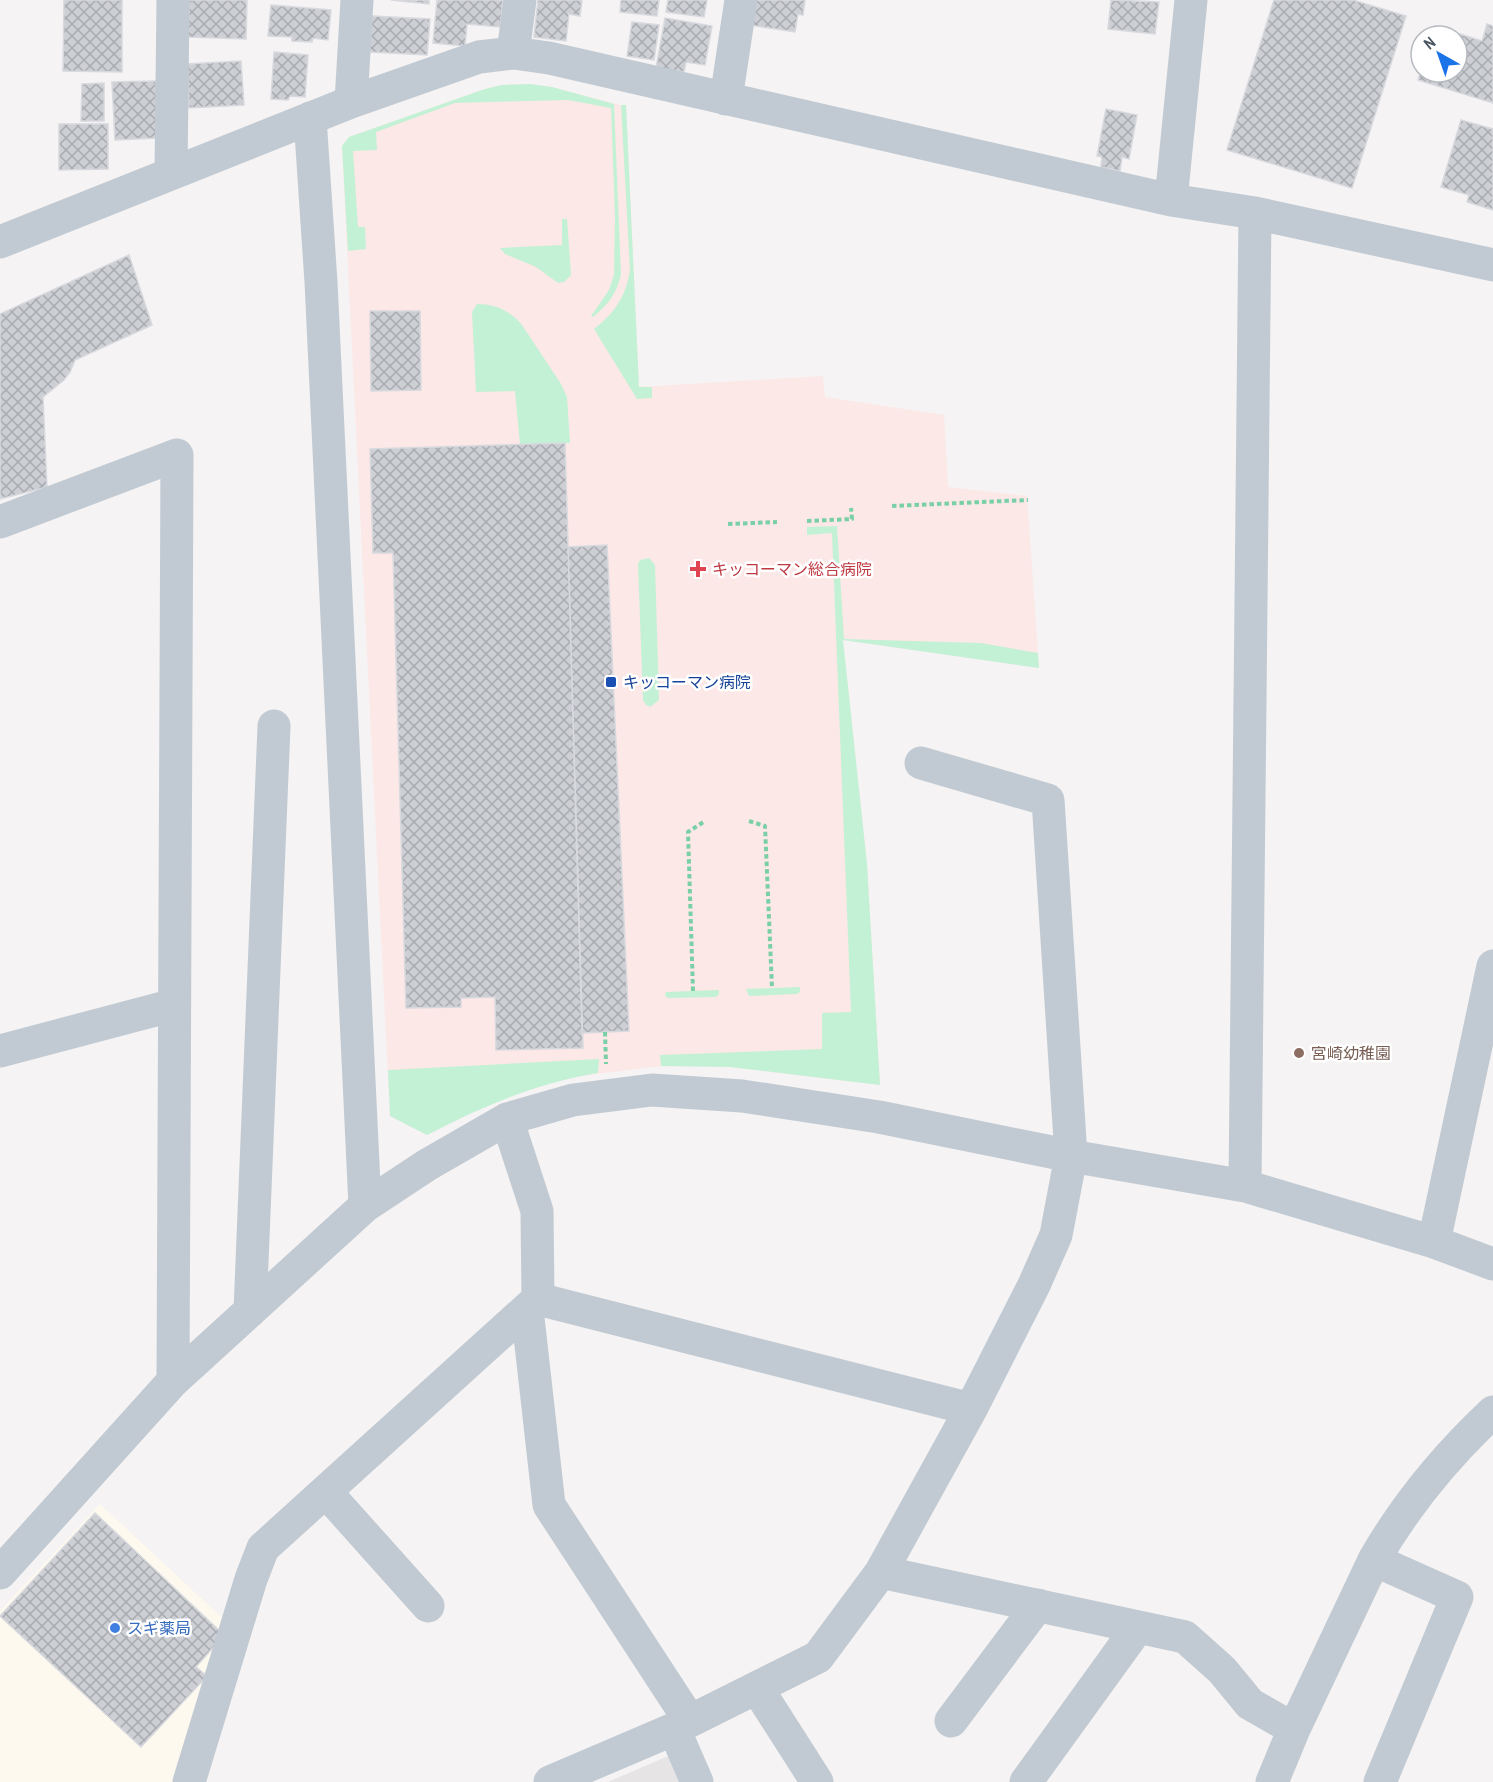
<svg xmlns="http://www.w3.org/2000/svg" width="1493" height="1782" viewBox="0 0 1493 1782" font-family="'Archivo Narrow','Noto Sans JP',sans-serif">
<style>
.commercial{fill:#fdf9ef}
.education{fill:#e6e4e5}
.medical{fill:#fce8e6}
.garden{fill:#c3f1d5}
.building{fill:url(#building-cross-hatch);stroke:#d7d9de;stroke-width:1.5}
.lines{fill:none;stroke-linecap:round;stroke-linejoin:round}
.path{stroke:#7ad0a6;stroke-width:4;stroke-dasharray:4.5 3;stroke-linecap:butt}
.minor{stroke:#c1cad2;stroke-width:33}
.health-dot{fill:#e0444e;stroke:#fff;stroke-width:2}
.transit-dot{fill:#1a4fb4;stroke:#fff;stroke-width:2}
.education-dot{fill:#8d6e63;stroke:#fff;stroke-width:2}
.shop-dot{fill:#3f7fe0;stroke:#fff;stroke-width:2}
.labels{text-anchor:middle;stroke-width:5;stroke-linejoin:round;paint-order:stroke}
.health-label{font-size:16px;fill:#be3a42;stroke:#fff;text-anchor:start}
.transit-label{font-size:16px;fill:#164399;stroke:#fff;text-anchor:start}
.education-label{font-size:16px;fill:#785e54;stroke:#fff;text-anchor:start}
.shop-label{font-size:16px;fill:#366cbe;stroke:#fff;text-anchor:start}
</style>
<defs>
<pattern id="building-cross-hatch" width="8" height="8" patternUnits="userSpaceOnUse" patternTransform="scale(1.5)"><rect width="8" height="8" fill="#cdcfd5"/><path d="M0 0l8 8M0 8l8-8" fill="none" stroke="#a8abb0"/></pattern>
</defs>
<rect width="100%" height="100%" fill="#f5f3f3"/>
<path class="commercial" d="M100 1504 228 1623 178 1782H0V1611Z"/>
<path class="education" d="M673 1754 685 1782H608Z"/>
<path class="medical" d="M530 84 552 87 620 105H626L639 387 823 376 825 397 944 415 948 487 1027 496 1039 668 843 640 867 864 880 1085 730 1067 661 1066 564 1078 523 1091 477 1109 427 1135 390 1116 342 146 349 137 485 89 502 85Z"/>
<path class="garden" d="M530 84 552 87 614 104 621 275C616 294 608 305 593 317L591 316 609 290 614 275 615 217 611 108 568 100 455 103 376 132 377 150 353 151 358 227H365L366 249 348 251 342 146 349 137 485 89 502 85Z
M621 105H626L639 387H652V398L637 399 594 329C615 313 626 296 630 270Z
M562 219H567L571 275 564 282 558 283 536 267 505 254 500 248 562 245Z
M477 304C496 304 510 311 522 325L561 384 567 397 570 443 520 445 515 391 476 392 472 312Z
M837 526 844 639 981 643 1038 653 1039 668 843 640 867 864 880 1085 730 1067 661 1066 660 1055 822 1049V1013L851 1012 832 533 807 535V527Z
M649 558 655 565 659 700 650 707 646 705 643 700 638 564 640 560Z
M800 987V992L797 994 749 996 746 989Z
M719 990V994L716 997 668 998 665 996 666 992Z
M599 1059 598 1073C536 1083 483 1106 427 1135L390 1116 388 1070Z"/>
<path class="building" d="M64 0H122V72L63 71Z
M189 0H247L246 39 188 37Z
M391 0H429V4Z
M437 0H503L500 27 467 24 465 46 433 43Z
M538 0H582L580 16 569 14 566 41 534 37Z
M621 0H659L657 16 620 12Z
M668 0H707L704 17 666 12Z
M754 0H805L803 15 798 14 795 32 750 25Z
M1111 0 1159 2 1155 34 1108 29Z
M1274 0H1353L1406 16 1352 188 1227 150Z
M271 5 331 10 328 40 313 38 312 42 292 41V37L268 36Z
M372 16 430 19 427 55 370 52Z
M665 18 712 26 705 65 686 62 684 72 656 68Z
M632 22 659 25 654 60 627 56Z
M1487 24 1493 26V103L1418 80 1421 70V72H1457V36H1432L1435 26 1482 41Z
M274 52 308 55 305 97 290 96 288 100 271 99Z
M241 61 244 105 189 108 187 64Z
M156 81 158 138 115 140 112 82Z
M104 83V121H81L82 84Z
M1106 109 1137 115 1129 159 1122 157 1120 171 1101 167 1102 157 1097 156Z
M1461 120 1493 129V210L1467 202 1469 195 1441 187Z
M59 124H108V169L59 170Z
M129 255 152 325 75 360 70 372 64 380 43 397 47 487 0 499V314Z
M370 311H420L421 390 371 391Z
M565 443 583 1048 496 1050 495 997 461 998V1007L406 1008 393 553H373L370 449Z
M607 545 629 1031 582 1033 568 547Z
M95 1513 224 1635 196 1667 207 1676 141 1747 0 1616Z"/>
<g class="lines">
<path class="path" d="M892 506 1028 500
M807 521 852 519 851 508
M728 524 777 522
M749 821 765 826 772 988
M693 991 688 832 705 821
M605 1032 606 1064"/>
<path class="minor" d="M513 53 520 0
M726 99 741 0
M351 102 357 0
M310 118 321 282 365 1206
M171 173 173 0
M1171 200 1191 0
M0 242 351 102 479 57 513 53 549 58 1171 200 1255 213 1493 265
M0 522 177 455 173 1381
M0 1051 174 1005
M507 1119 537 1211 538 1299
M1245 1186 1255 213
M1434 1242 1493 966
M527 1309 549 1505 690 1721
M250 1311 274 726
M326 1492 428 1606
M1374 1560 1457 1597 1380 1782
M881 1572 1185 1637 1222 1670 1250 1704 1294 1729
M0 1573 173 1381 365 1206 427 1165 507 1119 573 1100 652 1090 742 1096 879 1117 1071 1156 1245 1186 1434 1242 1493 1264
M757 1688 817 1782
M951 1721 1038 1605
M674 1729 697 1782
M189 1782 251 1579 263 1548 538 1299 971 1409
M550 1782 674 1729 818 1657 881 1572 971 1409 1034 1285 1056 1235 1071 1156 1048 800 921 763
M1026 1782 1138 1627
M1272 1782 1294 1729 1374 1560C1405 1506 1447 1455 1493 1412"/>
</g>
<path class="health-dot" d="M695 560h6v6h6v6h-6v6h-6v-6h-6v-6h6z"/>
<rect class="transit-dot" x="605" y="676" width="12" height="12" rx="3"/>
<circle class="education-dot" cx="1299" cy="1053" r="6"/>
<circle class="shop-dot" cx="115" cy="1628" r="6"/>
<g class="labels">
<g class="health-label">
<text x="712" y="575">キッコーマン総合病院</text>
</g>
<g class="transit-label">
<text x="623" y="688">キッコーマン病院</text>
</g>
<g class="education-label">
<text x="1311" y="1059">宮崎幼稚園</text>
</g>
<g class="shop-label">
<text x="127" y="1634">スギ薬局</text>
</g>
</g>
<g transform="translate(1439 54) rotate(320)"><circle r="28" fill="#ffffff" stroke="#b7bbc0" stroke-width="1.5"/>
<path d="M0-4.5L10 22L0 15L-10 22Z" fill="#1a73e8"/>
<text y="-9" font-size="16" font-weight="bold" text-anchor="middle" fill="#4a5661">N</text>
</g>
</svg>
